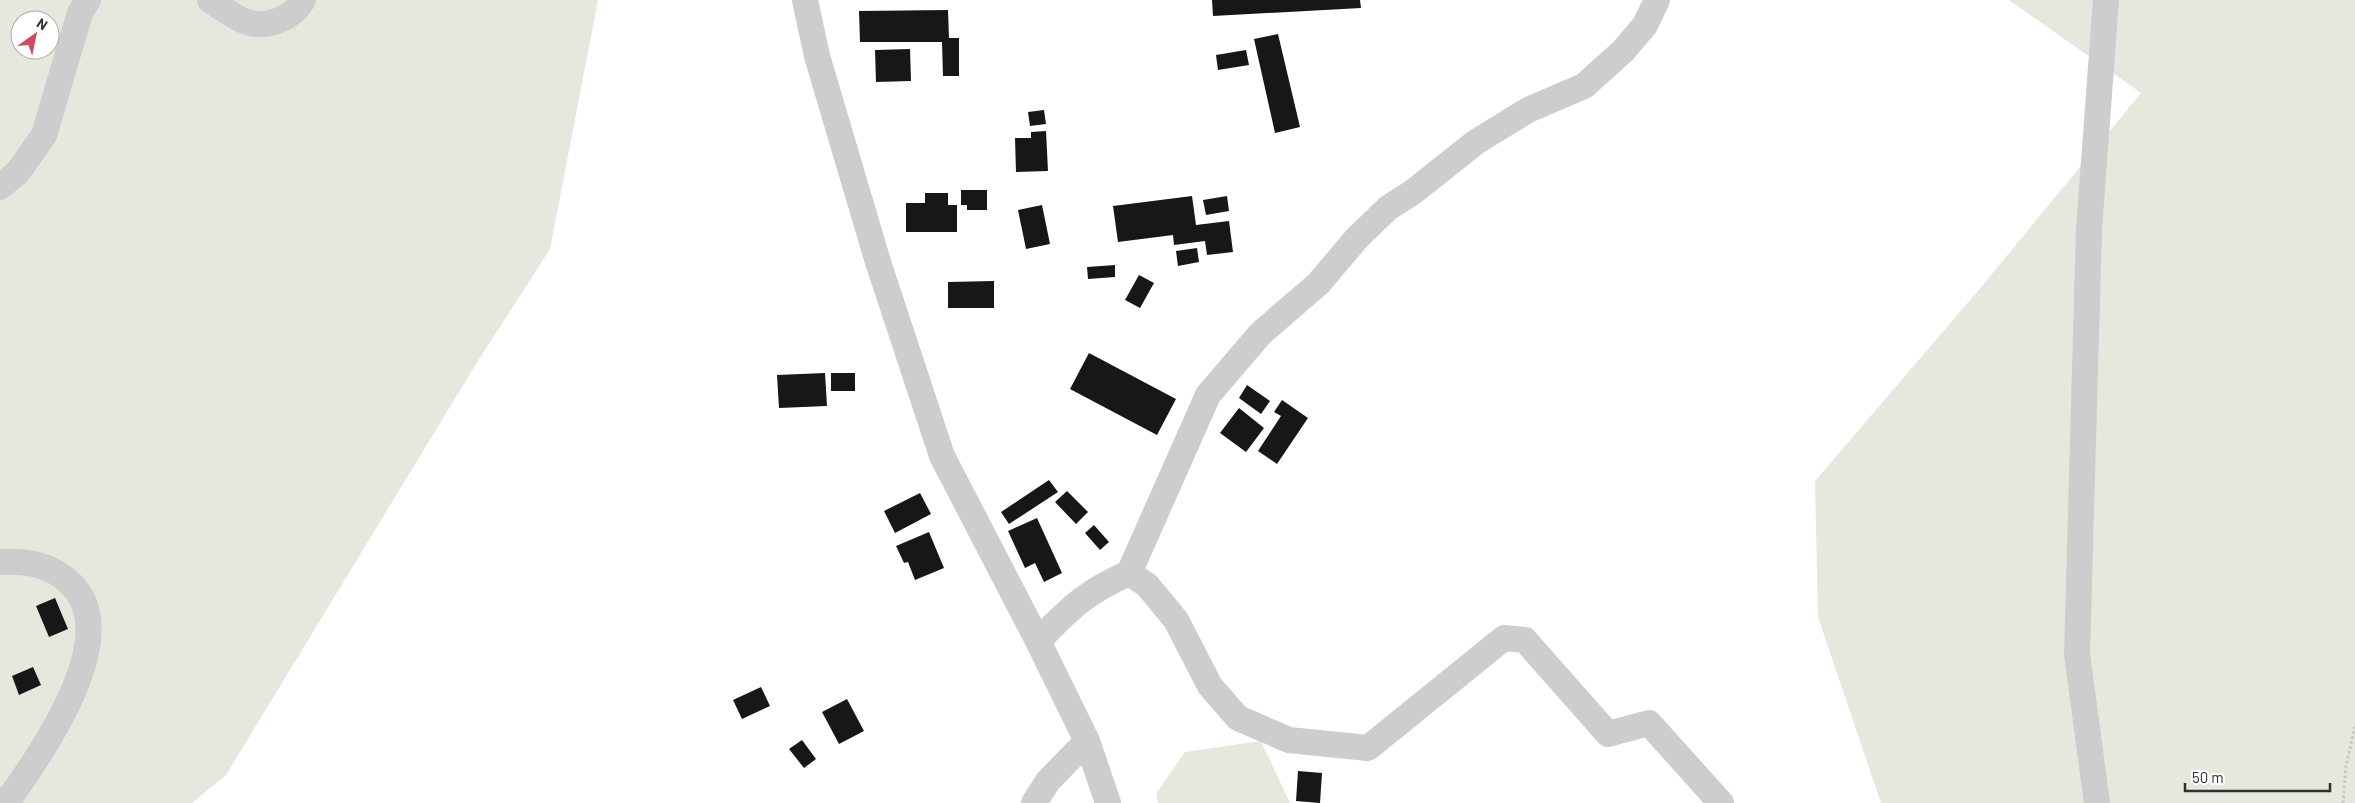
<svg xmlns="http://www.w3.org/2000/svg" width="2355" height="803" viewBox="0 0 2355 803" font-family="Barlow,sans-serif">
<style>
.green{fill:#e4e8dd;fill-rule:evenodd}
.building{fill:#171717}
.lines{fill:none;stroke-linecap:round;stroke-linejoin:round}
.path{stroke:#c7c7c7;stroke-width:3;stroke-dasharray:2.5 2.5;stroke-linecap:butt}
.minor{stroke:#cdcdcd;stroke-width:26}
</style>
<rect width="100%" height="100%" fill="#fff"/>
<path class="green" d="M0 0H598L550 249 476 364 226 775 192 803H0ZM20 20H50V50H20Z
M2009 0H2355V803H1881L1818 617 1815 481 1982 286 2141 93Z
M1261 741 1290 803H1158L1156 794 1185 752Z"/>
<path class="building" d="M1212 0H1360L1361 8 1213 16Z
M948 10 949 38H959V76H943L942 42H860L859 11Z
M1278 34 1300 127 1275 133 1254 39Z
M910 49 911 81 876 82 875 50Z
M1246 50 1249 65 1218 70 1216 55Z
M1044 110 1046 124 1030 126 1028 112Z
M1046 131 1048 171 1016 172 1015 138H1031V132Z
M961 190H987V210H967V205H961Z
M925 193H948V205H957V232H906V203H925Z
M1192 196 1196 225 1229 221 1233 252 1207 255 1205 241 1174 245 1173 235 1118 242 1113 206Z
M1227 196 1229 211 1206 215 1203 200Z
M1042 205 1050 244 1026 249 1018 210Z
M1197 248 1199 262 1178 266 1176 251Z
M1115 265V277L1088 279 1087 267Z
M1139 275 1154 283 1140 308 1125 300Z
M994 281V308H948V282Z
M1089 353 1176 399 1157 435 1070 389Z
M825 373 827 406 779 408 777 375Z
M831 373H855V391H831Z
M1247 385 1270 401 1261 414 1239 398Z
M1282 400 1308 418 1277 464 1258 451 1281 416 1274 412Z
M1239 408 1264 428 1246 452 1220 433Z
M1049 480 1058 492 1009 524 1001 512Z
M1067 491 1088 512 1076 524 1055 502Z
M920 493 931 514 895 533 884 511Z
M1037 518 1062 573 1044 582 1035 563 1025 568 1008 531Z
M1094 525 1109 542 1100 550 1085 533Z
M929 532 944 568 915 580 908 562 904 563 896 546Z
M55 598 68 629 49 637 36 606Z
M33 667 41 685 19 695 12 676Z
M761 687 770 706 742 719 733 700Z
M847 699 864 731 839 744 822 712Z
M802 740 816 759 804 768 789 749Z
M1298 771 1322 773 1320 803 1296 801Z"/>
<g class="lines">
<path class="path" d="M2343 803 2346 766 2355 726"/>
<path class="minor" d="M210 0C233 15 249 31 277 21 289 17 296 11 303 0
M805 0 817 56 878 262 942 456 1038 641 1087 741 1108 803
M0 187 18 172 44 135 80 13 88 0
M0 562C27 561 50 564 70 583 126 635 40 756 6 803
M1129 573 1147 585 1176 620 1210 686 1238 718 1289 740 1368 748 1504 638 1525 640 1608 734 1649 723 1721 803
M1038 641C1070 608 1086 592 1129 573L1208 395 1261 333 1318 284 1357 238 1388 208 1413 192 1476 142 1528 110 1584 86 1623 51 1645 25 1657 0
M1034 803 1048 781 1087 741
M2097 803 2077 654 2089 229 2106 0"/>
</g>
<g transform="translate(35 35) rotate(33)"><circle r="24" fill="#ffffff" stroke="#acacac"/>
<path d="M0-4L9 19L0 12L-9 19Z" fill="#d04862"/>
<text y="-8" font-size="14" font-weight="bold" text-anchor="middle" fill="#303030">N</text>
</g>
<path d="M2185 783v8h145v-8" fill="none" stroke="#303030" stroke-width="2.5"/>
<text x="2192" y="783" font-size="15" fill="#303030" stroke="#ffffff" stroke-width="4" paint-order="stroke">50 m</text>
</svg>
